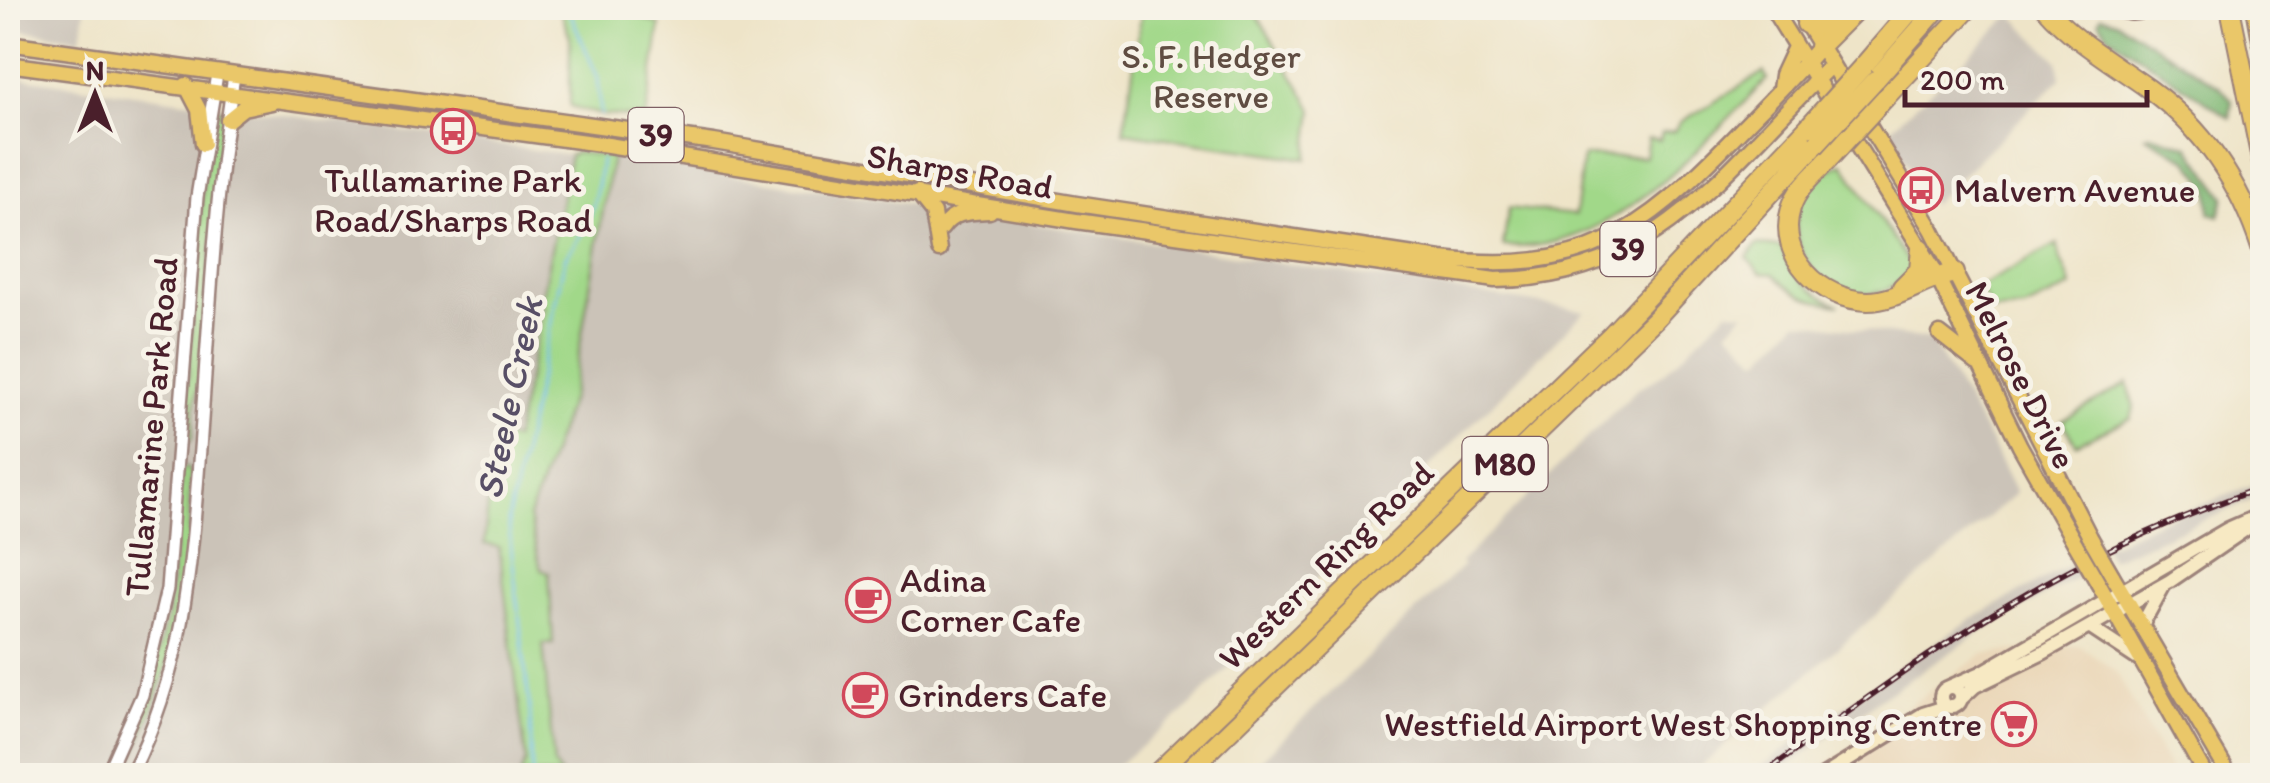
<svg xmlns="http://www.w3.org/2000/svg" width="2270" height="783" viewBox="0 0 2270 783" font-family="Itim,sans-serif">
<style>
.built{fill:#ebd8ba}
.industrial{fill:#cbc3b8}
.green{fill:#a1d889;stroke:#767c5a;stroke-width:2.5}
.forest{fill:#80b875;stroke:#656c50;stroke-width:2.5}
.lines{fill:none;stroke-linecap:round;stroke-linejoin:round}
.stream{stroke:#77c0f0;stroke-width:2.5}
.tertiary-casing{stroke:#9c827a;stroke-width:16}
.secondary-casing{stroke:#9c827a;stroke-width:18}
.primary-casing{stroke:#9c827a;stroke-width:19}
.motorway-casing{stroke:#9c827a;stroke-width:22}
.tertiary{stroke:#fff;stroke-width:11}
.secondary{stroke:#f7e9c3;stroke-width:12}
.primary{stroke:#eac769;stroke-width:14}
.motorway{stroke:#eac769;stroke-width:18}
.rail-casing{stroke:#4a1f2b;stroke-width:6}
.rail{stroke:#f7f3e8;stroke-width:2.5;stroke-dasharray:8;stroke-linecap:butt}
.primary-bridge-casing{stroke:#9c827a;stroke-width:19;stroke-linecap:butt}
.motorway-bridge-casing{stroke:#9c827a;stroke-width:22;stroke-linecap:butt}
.primary-bridge{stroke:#eac769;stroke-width:14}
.motorway-bridge{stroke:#eac769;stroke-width:18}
.labels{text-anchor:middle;stroke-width:10;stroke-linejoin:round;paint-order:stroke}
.shield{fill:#f7f3e8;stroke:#7e5f64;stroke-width:2.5}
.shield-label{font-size:32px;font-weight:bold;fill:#4a1f2b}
.park-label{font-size:35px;fill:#604d42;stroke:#f7f3e8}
.street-label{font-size:35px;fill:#4a1f2b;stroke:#f7f3e8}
.poi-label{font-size:35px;fill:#4a1f2b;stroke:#f7f3e8;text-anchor:start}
.water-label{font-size:38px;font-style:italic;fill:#584f66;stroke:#f7f3e8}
</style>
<rect width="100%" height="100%" fill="#f7f3e8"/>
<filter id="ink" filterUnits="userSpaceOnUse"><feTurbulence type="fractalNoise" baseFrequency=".01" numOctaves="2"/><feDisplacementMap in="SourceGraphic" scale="20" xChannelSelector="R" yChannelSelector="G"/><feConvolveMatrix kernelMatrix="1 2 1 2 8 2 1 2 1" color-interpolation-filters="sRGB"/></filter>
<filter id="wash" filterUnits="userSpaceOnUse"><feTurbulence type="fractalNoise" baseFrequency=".0048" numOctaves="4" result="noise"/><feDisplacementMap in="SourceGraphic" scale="40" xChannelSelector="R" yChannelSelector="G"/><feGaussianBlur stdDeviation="2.25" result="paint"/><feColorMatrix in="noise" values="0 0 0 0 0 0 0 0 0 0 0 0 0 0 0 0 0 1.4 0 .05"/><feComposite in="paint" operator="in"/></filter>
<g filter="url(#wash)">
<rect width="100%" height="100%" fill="#eee4c8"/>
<path class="built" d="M2079 645 2117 673 2173 775 1809 776 1983 654Z"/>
<path class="industrial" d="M8 8H85L81 39 8 28Z
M2012 15 2058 61 2061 78 1932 205 1888 131Z
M8 76 570 155 540 304 544 306 514 440 503 438 498 457 484 543 499 546 526 761 520 775H8Z
M612 157 1585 311 1182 714 1105 775H561L554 765 543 644H552L529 518 571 398Z
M1728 311 1745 312 1728 330 1759 361 1798 321 1931 340 1991 443 2016 493 1691 775H1245L1463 566 1461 562 1636 390 1663 374Z
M2262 482V496L2111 559 2102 543 2112 544 2157 522Z
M2077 561 2084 573 1981 632 1881 698 1776 775 1749 776 1907 661 1977 616Z"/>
<path class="green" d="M559 8H629L631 12 660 25 646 118 601 115 570 107V37Z
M1142 8H1253L1313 109 1307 159 1124 132Z
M1764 72 1767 79C1699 147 1609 257 1503 246L1509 208 1575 215 1583 156 1645 157 1648 138 1660 140 1662 133 1674 131 1681 122Z
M212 108 225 110 192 438 188 443 184 438 203 181Z
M577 152 612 157 571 398 529 517 541 570 549 572 553 644H543L554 765 561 775H520L526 761 499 547 484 544 488 505 503 438 514 439 544 306 540 305 570 155Z
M1843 163 1914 270C1835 350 1735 208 1843 163Z
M2057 244C2058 262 2069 272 2071 287L2025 309 1992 311 1979 287Z
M1757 245 1782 247C1792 276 1811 294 1840 305 1817 303 1788 293 1774 274L1760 273 1747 258Z
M2128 383 2134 408 2131 418 2076 444 2062 421Z
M186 467 190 472C189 495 190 518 189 542 184 620 162 694 130 765L123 771 124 759 141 719 168 614 182 469Z"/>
<path class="forest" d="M2101 16 2116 21 2219 86 2232 100 2230 118 2108 35 2099 21Z
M2151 134 2189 146 2225 197 2219 216 2210 213 2209 188 2188 160 2146 136Z"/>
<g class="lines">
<path class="stream" d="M568 8 598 78 601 115
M532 776 530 711 508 520 565 258C593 220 595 205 601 160"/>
</g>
</g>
<g filter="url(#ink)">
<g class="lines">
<defs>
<path id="tertiary" d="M106 776 142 695 167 589 197 197 217 74
M130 776C185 669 191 566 200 449 209 325 214 199 234 76"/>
<path id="secondary" d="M2142 625 2164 585
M2089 627 2142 662
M1941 697a10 10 0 1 1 20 0a10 10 0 1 1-20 0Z
M1949 687 1981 673 2228 529 2262 514
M1962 698 1975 686 2043 653 2170 581 2262 518
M1823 776 1923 714 1948 706"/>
<path id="primary" d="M1772 8 1933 268 2020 446 2076 545
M1797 8 1932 229 2090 537
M8 43 714 142 1077 204 1441 259C1583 275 1640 234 1735 136 1763 107 1793 78 1819 47
M8 64 608 145 1076 221 1495 280C1655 280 1727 167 1830 66
M186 85 199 110 203 144
M1780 89 1782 75 1795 47
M228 120 243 108 272 102
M917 193 933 213 939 250
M942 228C953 211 971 212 990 211
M1940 334 1977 363
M2112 575 2230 776
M2098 583 2206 776"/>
<path id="motorway" d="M2045 8C2074 41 2113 63 2149 89 2206 130 2241 185 2262 251
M2114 8 2131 11 2155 8
M2230 8 2262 164
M2256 8 2262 41
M1806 24 1815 23 1836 29
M1819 47 1858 8
M1865 64 1913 8
M1875 80 1938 8
M1885 98 1969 8
M1828 160C1814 175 1797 188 1791 208 1776 257 1821 300 1868 301 1898 301 1925 278 1955 273
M1902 287 1919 270 1921 248
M1154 776 1611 335 1808 127
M1183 776 1655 319 1817 143"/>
</defs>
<use href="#tertiary" class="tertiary-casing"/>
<use href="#secondary" class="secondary-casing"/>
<use href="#primary" class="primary-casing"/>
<use href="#motorway" class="motorway-casing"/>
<use href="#tertiary" class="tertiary"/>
<use href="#secondary" class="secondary"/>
<use href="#primary" class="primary"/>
<use href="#motorway" class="motorway"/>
<defs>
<path id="rail" d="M1761 776C1859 703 1957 630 2066 572 2129 538 2196 511 2262 487"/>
</defs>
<use href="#rail" class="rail-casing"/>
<use href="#rail" class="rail"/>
<defs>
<path id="primary-bridge" d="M2090 537 2112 575
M2076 545 2098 583"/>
<path id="motorway-bridge" d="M1808 127 1865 64
M1817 143 1875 80
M1828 160 1885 98"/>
</defs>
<use href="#primary-bridge" class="primary-bridge-casing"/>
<use href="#motorway-bridge" class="motorway-bridge-casing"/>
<use href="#primary-bridge" class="primary-bridge"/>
<use href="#motorway-bridge" class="motorway-bridge"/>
</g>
</g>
<defs>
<symbol id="bus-ring" viewBox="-11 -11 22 22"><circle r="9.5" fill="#f7f3e8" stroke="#d1495b" stroke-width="1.5"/><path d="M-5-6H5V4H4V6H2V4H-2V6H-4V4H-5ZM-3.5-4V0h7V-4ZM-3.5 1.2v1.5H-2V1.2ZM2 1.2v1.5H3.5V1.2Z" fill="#d1495b"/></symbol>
<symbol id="cafe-ring" viewBox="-11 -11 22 22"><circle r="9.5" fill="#f7f3e8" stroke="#d1495b" stroke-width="1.5"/><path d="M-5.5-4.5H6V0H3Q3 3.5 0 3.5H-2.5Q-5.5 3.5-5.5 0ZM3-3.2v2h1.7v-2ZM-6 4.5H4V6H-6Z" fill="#d1495b"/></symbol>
<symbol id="supermarket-ring" viewBox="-11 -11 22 22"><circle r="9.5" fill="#f7f3e8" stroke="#d1495b" stroke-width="1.5"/><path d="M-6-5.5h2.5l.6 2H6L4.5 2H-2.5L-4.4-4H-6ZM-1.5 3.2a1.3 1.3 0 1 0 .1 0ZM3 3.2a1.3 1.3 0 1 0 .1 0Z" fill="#d1495b"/></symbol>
</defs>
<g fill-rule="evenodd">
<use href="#bus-ring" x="428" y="106" width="50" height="50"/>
<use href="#bus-ring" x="1896" y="165" width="50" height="50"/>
<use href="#cafe-ring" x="843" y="575" width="50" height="50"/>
<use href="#cafe-ring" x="840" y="670" width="50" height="50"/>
<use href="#supermarket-ring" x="1989" y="699" width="50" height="50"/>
</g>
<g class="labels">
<g class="shield">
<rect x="628.5" y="108" width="55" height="54" rx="8"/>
<rect x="1600.5" y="222" width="55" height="54" rx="8"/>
<rect x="1462.5" y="437" width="85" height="54" rx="8"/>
</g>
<g class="shield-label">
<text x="656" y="146">39</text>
<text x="1628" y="260">39</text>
<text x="1505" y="475">M80</text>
</g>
<g class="park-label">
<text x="1211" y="68">S. F. Hedger<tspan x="1211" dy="40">Reserve</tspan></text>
</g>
<g class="street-label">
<text transform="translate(960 171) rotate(10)" y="12">Sharps Road</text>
<text transform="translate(2021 375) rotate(63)" y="12">Melrose Drive</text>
<text transform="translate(151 427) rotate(-85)" y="12">Tullamarine Park Road</text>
<text transform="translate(1326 565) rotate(-44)" y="12">Western Ring Road</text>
</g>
<g class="poi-label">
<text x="453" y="192" text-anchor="middle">Tullamarine Park<tspan x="453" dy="40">Road/Sharps Road</tspan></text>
<text x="1954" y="202">Malvern Avenue</text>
<text x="900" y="592">Adina<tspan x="900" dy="40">Corner Cafe</tspan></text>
<text x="898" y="707">Grinders Cafe</text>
<text x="1982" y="736" text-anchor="end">Westfield Airport West Shopping Centre</text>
</g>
<g class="water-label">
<text transform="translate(509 398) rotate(-78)" y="13">Steele Creek</text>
</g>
</g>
<rect width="2270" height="783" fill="none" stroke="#f7f3e8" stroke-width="40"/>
<g transform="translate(95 95)" stroke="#f7f3e8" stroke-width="8" paint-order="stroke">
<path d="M0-8L18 38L0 25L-18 38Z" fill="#4a1f2b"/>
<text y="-15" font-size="28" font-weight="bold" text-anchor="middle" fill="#4a1f2b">N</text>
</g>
<path d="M1905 90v15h242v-15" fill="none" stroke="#4a1f2b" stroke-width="5"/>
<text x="1920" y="90" font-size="30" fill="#4a1f2b" stroke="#f7f3e8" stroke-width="8" paint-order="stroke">200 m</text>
</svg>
